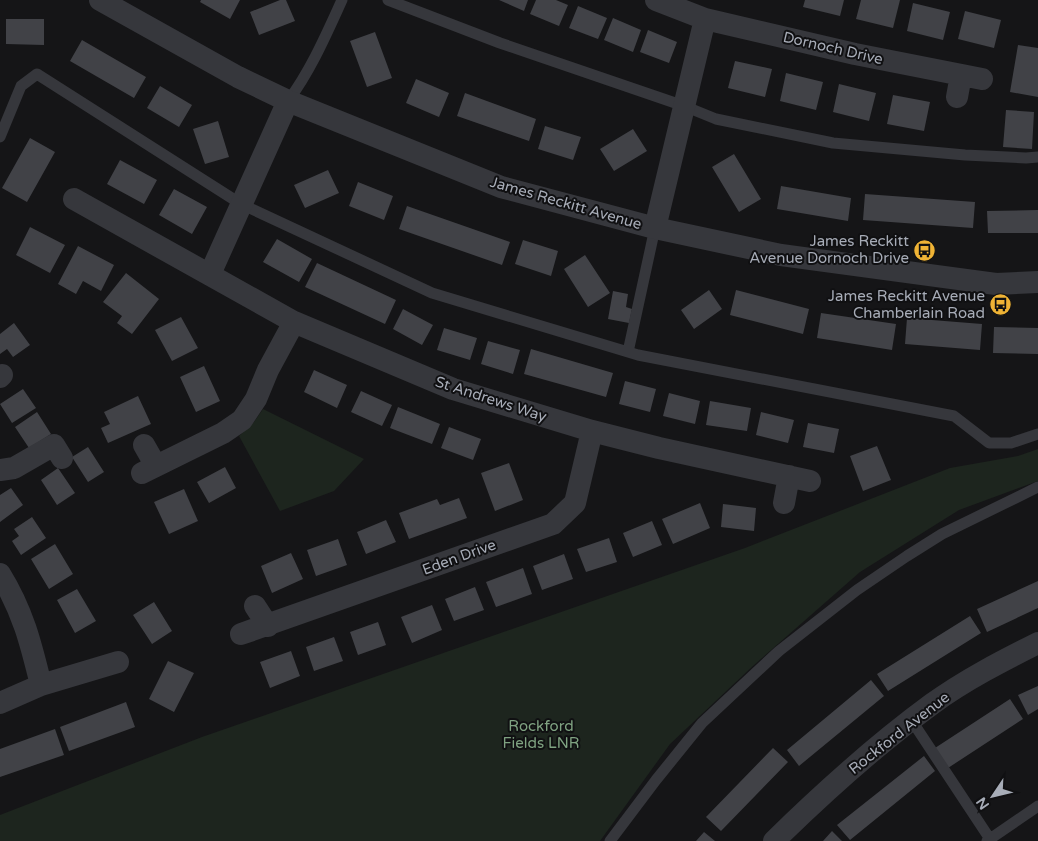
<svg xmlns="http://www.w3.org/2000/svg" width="1038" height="841" viewBox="0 0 1038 841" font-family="'Varela Round',sans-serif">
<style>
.green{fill:#1d251e}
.building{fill:#414247}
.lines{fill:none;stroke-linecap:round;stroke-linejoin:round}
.lane{stroke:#36373c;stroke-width:11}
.street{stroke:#36373c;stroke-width:22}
.labels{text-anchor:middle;stroke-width:4;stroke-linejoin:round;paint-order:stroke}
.street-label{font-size:15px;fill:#a7acb7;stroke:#101012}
.poi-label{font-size:15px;fill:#a7acb7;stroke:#101012;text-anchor:end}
.park-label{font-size:15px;fill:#7fa281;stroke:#101012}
</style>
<rect width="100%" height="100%" fill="#151517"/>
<path class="green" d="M263 409 364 459 334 491 280 511 239 436 254 422Z
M1038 449V481L959 510 860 572 754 665 670 744 600 841H0V815L202 737 745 548 950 468 1018 456Z"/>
<path class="building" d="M201 0H240L230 19 200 2Z
M280 0H286L295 21 259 35 250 12Z
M499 0H528L524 11Z
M536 0H556L568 5 559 26 530 14Z
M805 0H844L840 16 803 7Z
M861 0H900L893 28 856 19Z
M913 3 950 12 943 40 907 31Z
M578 6 607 18 598 39 569 28Z
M965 11 1001 20 994 48 958 39Z
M613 18 641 30 633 52 604 40Z
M6 19H44V45L6 44Z
M648 30 677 42 669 63 640 52Z
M375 32 392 78 367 87 350 41Z
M82 40 146 77 134 98 70 61Z
M1018 45 1038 48V97L1010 92Z
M735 61 772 69 765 97 728 88Z
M786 73 823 82 816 110 780 101Z
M416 79 449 93 439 117 406 103Z
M839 84 876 93 869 121 833 112Z
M160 86 192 105 179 127 147 108Z
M465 93 536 119 529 141 457 116Z
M893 95 930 102 924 131 887 124Z
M1006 110 1034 112 1032 149 1003 147Z
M218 121 229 157 205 164 193 129Z
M545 126 581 137 573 160 538 149Z
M633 129 647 151 614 171 600 149Z
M30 138 55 152 27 202 2 188Z
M734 154 761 199 739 212 712 167Z
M120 160 157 180 144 204 107 184Z
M328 170 339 193 305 208 294 185Z
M358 182 393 196 384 220 349 206Z
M781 186 851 198 848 221 777 209Z
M174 189 207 207 192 234 159 215Z
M865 194 975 202 973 228 863 220Z
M407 206 510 242 502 265 399 229Z
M1038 210V233H988L987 211Z
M30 227 65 245 50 273 16 255Z
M277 239 312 259 299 282 263 262Z
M523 240 558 251 551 276 515 264Z
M78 246 114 265 101 291 83 281 76 294 58 284Z
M585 255 610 293 588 307 564 269Z
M317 263 396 300 385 324 305 287Z
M126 273 159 299 132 334 117 323 122 316 103 302Z
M709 290 722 309 694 329 681 310Z
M736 290 809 309 803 334 730 315Z
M613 291 628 294 626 307 632 309 629 323 608 319Z
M403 309 433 325 422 345 393 329Z
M821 313 896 324 892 350 817 338Z
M181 317 198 348 172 361 155 330Z
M907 318 982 324 980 350 905 344Z
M14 323 30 345 13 357 7 349 0 354V334Z
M994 327 1038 328V354L993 353Z
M444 328 477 338 470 360 437 350Z
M488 341 520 350 513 374 481 364Z
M531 349 613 373 606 397 524 374Z
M204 366 220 401 196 412 180 377Z
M314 370 347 385 337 408 304 392Z
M625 381 656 389 650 412 619 404Z
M23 389 36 408 12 423 0 404Z
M361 391 392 405 382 426 351 412Z
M669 393 700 401 695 424 663 416Z
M138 396 151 424 108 443 101 428 110 424 104 412Z
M710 401 751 408 747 431 706 425Z
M398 407 440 424 432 444 390 428Z
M37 412 51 434 29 448 15 427Z
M761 412 794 420 788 443 756 435Z
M808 423 839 429 834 453 803 447Z
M449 427 481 439 473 460 441 448Z
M877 446 891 480 863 491 850 456Z
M88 447 104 472 88 482 72 457Z
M509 463 523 500 495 511 481 473Z
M225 467 236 488 209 503 197 482Z
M58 468 75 493 57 505 41 480Z
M11 488 23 505 0 522V495Z
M184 489 198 521 169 534 154 502Z
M459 498 467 518 409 539 399 513 437 499 440 505Z
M700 503 710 528 673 544 662 519Z
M723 504 756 508 754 531 721 527Z
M32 517 46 538 21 555 12 541 19 536 14 529Z
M386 520 396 542 366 554 357 532Z
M652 521 662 545 633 557 623 533Z
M609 538 617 562 586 572 577 549Z
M338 539 347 565 316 576 307 550Z
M55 544 73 574 49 589 31 559Z
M291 553 303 579 272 593 261 566Z
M564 554 573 579 542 590 533 566Z
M523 568 532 594 496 607 486 582Z
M1038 581V608L987 632 977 609Z
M475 587 484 610 454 621 445 599Z
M77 589 96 621 75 633 57 600Z
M154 602 172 631 152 644 133 615Z
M432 605 442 630 412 643 401 617Z
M970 616 981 633 888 691 877 674Z
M378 622 386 645 358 655 350 632Z
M334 637 343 661 314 671 306 647Z
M291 651 300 676 270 688 260 662Z
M168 661 194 673 174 712 149 699Z
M871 680 884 696 799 766 787 750Z
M1038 686V709L1028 715 1018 695Z
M1010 699 1023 719 948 768 935 748Z
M126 702 135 727 69 751 60 727Z
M55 729 64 755 0 777V749Z
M773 748 788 762 721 831 706 817Z
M924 756 935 771 850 840 837 825Z
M832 831 842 841H823Z
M704 832 715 841H696Z"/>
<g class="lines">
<path class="lane" d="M388 0 500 43 684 106 716 119 833 143 965 155 1026 158 1038 157
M288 101C311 70 326 35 342 0
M0 137 21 86 37 74 241 204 432 293 638 355 954 416 989 443H1011L1038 434
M628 352 655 228
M912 721 990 839
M610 841 656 780 702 723 779 651 857 590 907 556 942 534 1038 487
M987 841 1038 806"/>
<path class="street" d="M100 0 238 77 288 101 501 187 655 228 781 255 996 284 1038 282
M656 0 705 19 855 54 982 79
M957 97 961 75
M74 199 294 322 453 389 592 431 659 448 810 481
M655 228 705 19
M210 274 288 101
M0 377 2 375
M144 445 156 466
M0 470 14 468 54 445 62 458
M142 473 223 433 242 420 256 399 268 370 294 322
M784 503 789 476
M0 574C23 611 31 644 41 685
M255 606 268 626
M241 634 553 524 575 503 592 431
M0 703 41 685 118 662
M774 841C824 792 876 745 932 704 965 680 1002 661 1038 643"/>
</g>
<defs>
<symbol id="bus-disc" viewBox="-11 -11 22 22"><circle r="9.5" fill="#efb335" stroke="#101012"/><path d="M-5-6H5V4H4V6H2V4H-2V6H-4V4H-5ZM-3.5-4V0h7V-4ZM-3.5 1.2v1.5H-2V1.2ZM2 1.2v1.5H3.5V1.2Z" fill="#111"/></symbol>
</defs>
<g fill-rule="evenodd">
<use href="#bus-disc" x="912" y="238" width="25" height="25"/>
<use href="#bus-disc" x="988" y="292" width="25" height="25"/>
</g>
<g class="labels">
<g class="street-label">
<text transform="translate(833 48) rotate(13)" y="5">Dornoch Drive</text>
<text transform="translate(566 203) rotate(16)" y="5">James Reckitt Avenue</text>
<text transform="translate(491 399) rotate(18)" y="5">St Andrews Way</text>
<text transform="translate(459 557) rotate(-20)" y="5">Eden Drive</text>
<text transform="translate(899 733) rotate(-38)" y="5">Rockford Avenue</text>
</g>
<g class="poi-label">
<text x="909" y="246">James Reckitt<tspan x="909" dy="17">Avenue Dornoch Drive</tspan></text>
<text x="985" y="301">James Reckitt Avenue<tspan x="985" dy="17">Chamberlain Road</tspan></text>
</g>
<g class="park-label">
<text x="541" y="731">Rockford<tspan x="541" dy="17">Fields LNR</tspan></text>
</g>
</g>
<g transform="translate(993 796) rotate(235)" stroke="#101012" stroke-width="4" paint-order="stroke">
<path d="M0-4L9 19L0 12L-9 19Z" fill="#a7acb7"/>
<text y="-8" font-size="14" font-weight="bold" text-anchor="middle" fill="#a7acb7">N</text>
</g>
</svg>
